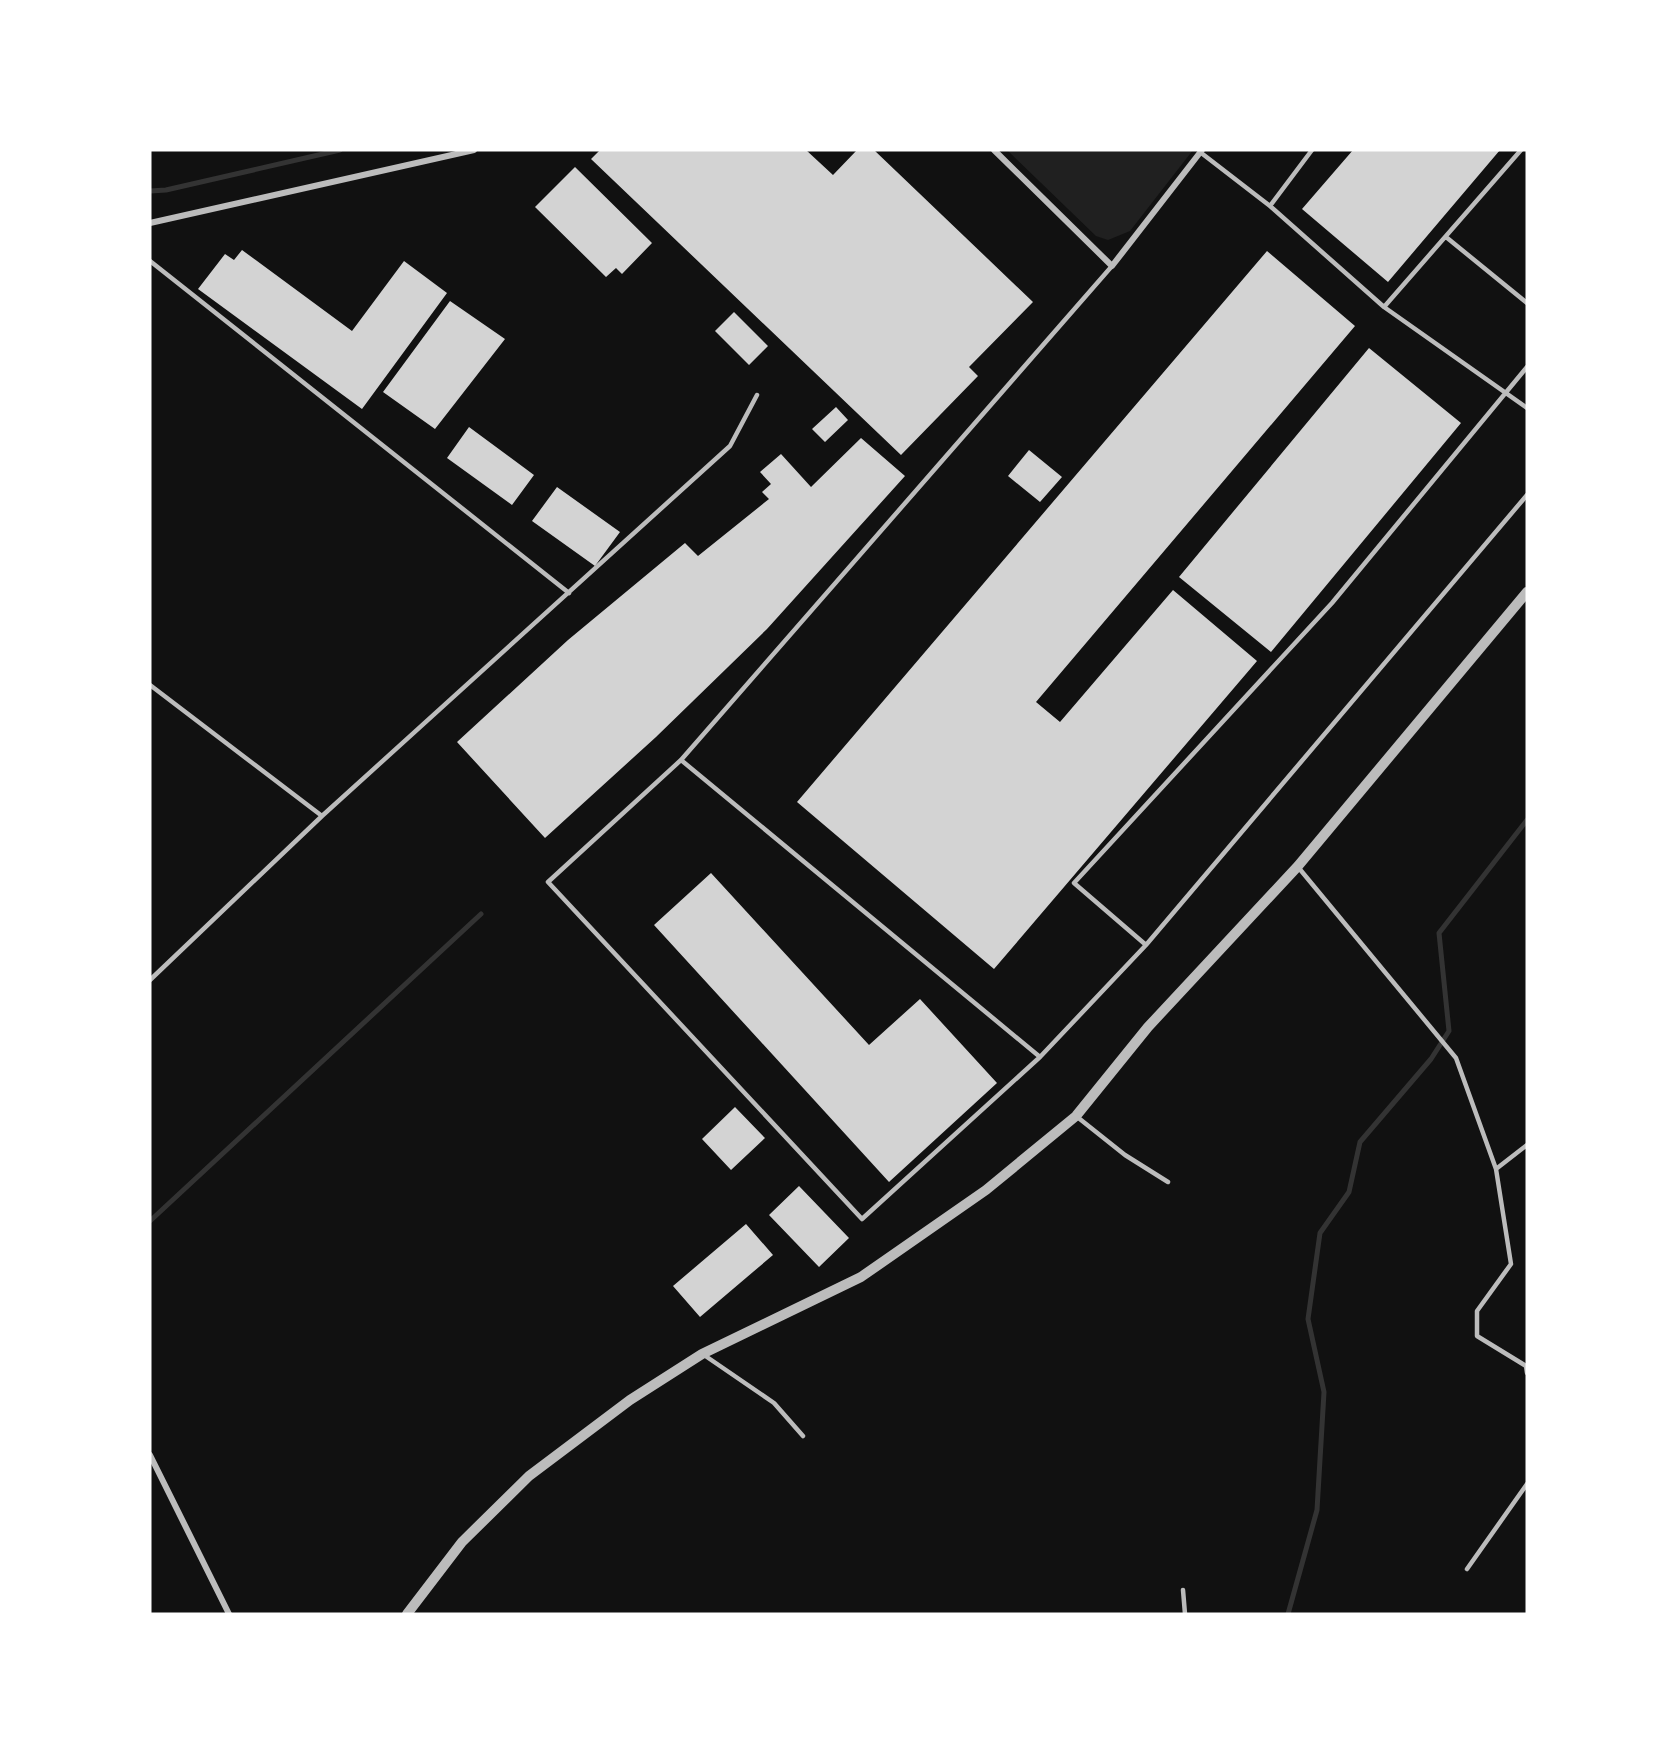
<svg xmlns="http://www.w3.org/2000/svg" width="1677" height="1764" viewBox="0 0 1677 1764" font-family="Rubik,sans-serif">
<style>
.green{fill:#202020}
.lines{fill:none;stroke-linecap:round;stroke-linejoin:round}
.stream{stroke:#333;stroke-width:5}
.building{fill:#d3d3d3}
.service{stroke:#bcbcbc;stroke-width:4.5}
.minor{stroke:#bcbcbc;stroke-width:6}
.tertiary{stroke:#bcbcbc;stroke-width:10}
</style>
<rect width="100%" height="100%" fill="#111"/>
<path class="green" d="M1007 150H1193L1130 231 1108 240 1096 236Z"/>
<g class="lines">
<path class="stream" d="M150 191 166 190 340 150
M150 1221 481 914
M1288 1614 1317 1510 1324 1392 1308 1319 1320 1233 1349 1192 1360 1142 1431 1059 1449 1031 1439 933 1527 820"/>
</g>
<path class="building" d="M600 150H806L833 175 857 150H874L1033 302 969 367 978 376 901 455 591 159Z
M1353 150H1500L1388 282 1302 209Z
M575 167 652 243 622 274 616 268 606 277 535 207Z
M242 250 352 331 404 261 447 293 362 409 198 289 225 254 234 260Z
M1267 251 1355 326 1036 702 1060 722 1173 590 1257 661 994 969 797 802Z
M450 301 505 339 435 429 383 392Z
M734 312 768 346 749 365 715 331Z
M1369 348 1461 423 1271 652 1179 577Z
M836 407 848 420 825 442 812 429Z
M469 427 534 475 512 505 447 458Z
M861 438 905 476 767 629 656 737 545 838 457 742 568 640 685 543 698 556 769 499 762 492 771 484 760 472 781 454 811 487Z
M1029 450 1062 477 1040 502 1008 476Z
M557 487 620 532 595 566 532 521Z
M711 873 869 1045 920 999 997 1083 889 1182 654 925Z
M735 1107 765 1138 731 1170 702 1139Z
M799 1186 849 1238 819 1267 769 1215Z
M746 1224 773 1255 700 1317 673 1286Z"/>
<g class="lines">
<path class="service" d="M1200 152 1270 206 1384 307 1527 408
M1270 206 1312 150
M1446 237 1527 303
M150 261 569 593
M1112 266 681 760 548 882 862 1219 1040 1057 1146 945 1527 495
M1384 307 1521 150
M150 685 322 816
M681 760 1040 1057
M1298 867 1456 1058 1496 1169 1527 1145
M1146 945 1074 883 1332 603 1527 367
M150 980 322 816 730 446 757 395
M1076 1116 1125 1155 1168 1182
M1496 1169 1511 1264 1477 1311V1336L1526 1366 1527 1373
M704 1355 774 1403 803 1436
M1467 1569 1527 1484
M1183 1590 1185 1614"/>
<path class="minor" d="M994 150 1112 266 1202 150
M150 223 474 150
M150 1455 229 1614"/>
<path class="tertiary" d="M407 1614 462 1542 529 1476 630 1400 702 1354 861 1277 986 1190 1076 1116 1148 1027 1298 866 1527 592"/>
</g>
<rect width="1677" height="1764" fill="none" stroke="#ffffff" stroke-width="303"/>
</svg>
